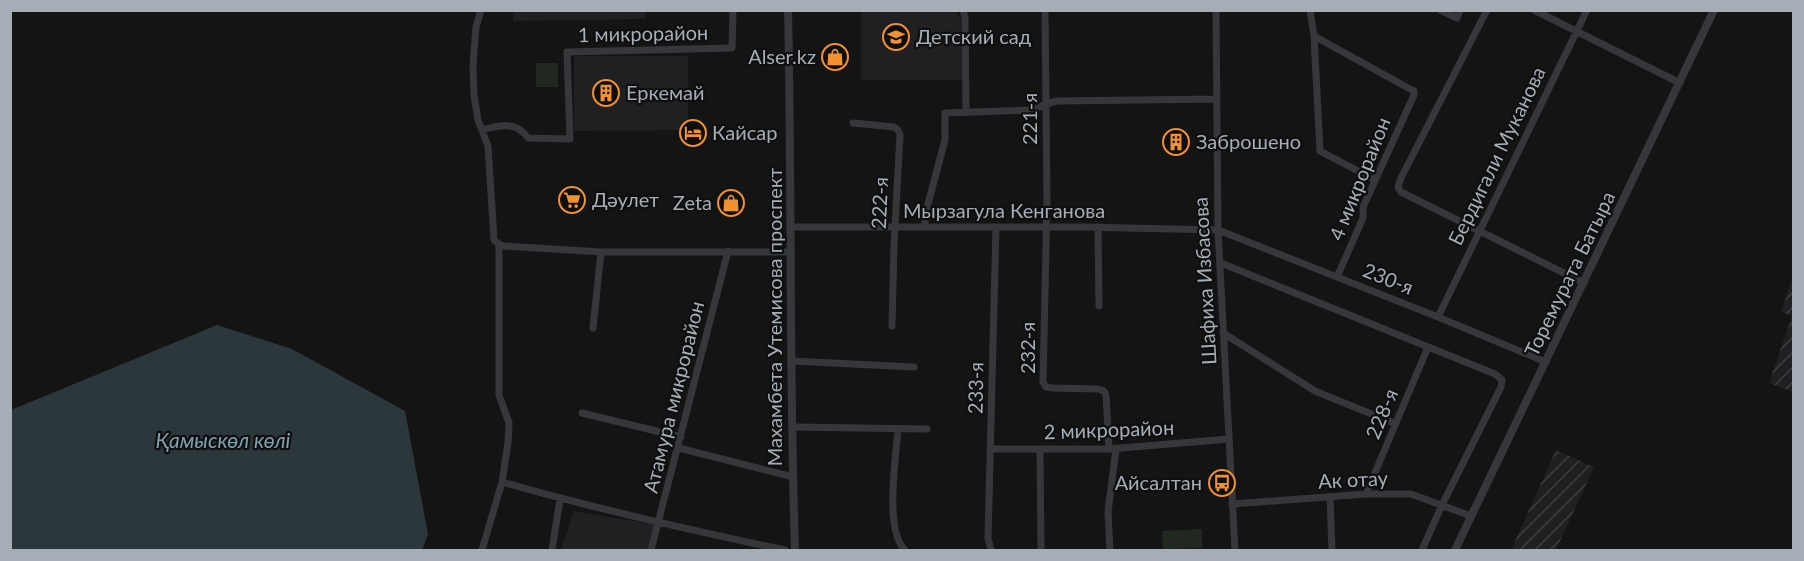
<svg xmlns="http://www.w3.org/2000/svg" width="1804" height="561" viewBox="0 0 1804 561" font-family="Lato,sans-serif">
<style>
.built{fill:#202022}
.industrial{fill:url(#industrial-furrows)}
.green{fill:#202820}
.water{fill:#2c373b}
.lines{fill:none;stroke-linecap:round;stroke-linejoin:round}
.minor{stroke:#35373a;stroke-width:7}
.tertiary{stroke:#35373a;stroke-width:8}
.labels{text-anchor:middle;stroke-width:4.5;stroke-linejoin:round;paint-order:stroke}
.street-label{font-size:20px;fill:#a5adb6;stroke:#0f0f10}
.poi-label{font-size:20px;fill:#a5adb6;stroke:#0f0f10;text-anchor:start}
.water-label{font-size:21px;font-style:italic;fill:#7ca1b1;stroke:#0f0f10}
</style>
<defs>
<pattern id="industrial-furrows" width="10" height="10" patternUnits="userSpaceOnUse" patternTransform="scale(1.5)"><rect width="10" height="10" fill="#202022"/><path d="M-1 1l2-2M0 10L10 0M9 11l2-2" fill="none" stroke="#3d3e40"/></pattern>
</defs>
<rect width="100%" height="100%" fill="#141415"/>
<path class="built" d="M513 11H645V19L513 21Z
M861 11H955L961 20 962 80H861Z
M574 56H688V130L574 131Z
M574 511 657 525 648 550H561Z"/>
<path class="industrial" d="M1793 276V392L1769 383 1792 316 1781 312Z
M1556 450 1594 467 1556 550H1511Z"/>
<path class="green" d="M536 63H558V87H536Z
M1202 529V548L1163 549 1162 531Z"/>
<path class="water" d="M217 325 292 349 405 411 428 534 422 550H11V410Z"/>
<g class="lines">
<path class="minor" d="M481 10 476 27 473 65 474 95 478 120 488 146 494 240 499 244V395L509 423 508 443 502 482 482 550
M963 10 965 17 966 112
M1045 10 1047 202 1043 382 1046 387 1052 388 1098 389 1104 391 1106 395 1109 449
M1216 10 1218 230 1235 550
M1310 10 1314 36 1410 89 1414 91V95L1363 207V218L1337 277
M1440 10 1457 18 1460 10
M1487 10 1401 178 1398 187 1401 192 1584 283
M1534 10 1680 83
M1314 36 1320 151 1375 180
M853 123 894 127 898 130 900 135 894 245 892 326
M482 130C499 125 517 121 528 138L570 139 567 52 732 48 733 10
M790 227H1082L1218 230 1438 317 1546 362
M924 227 928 204 945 140V113L1033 110 1046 104 1057 101 1216 99
M1098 227 1099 306
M499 244 504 246 601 252H791
M1221 263 1495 374 1502 380 1501 387 1442 505 1422 550
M1438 317 1587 10
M593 328 601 252
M1223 333 1315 391 1396 424
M791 361 914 367
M582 413 681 437
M792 427 927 429
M898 429C896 458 884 530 905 550
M679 448 793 477
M991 449H1109L1229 439
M1040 449 1041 550
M502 482C595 509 690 530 785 550
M1366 494 1428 347
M1330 497 1332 550
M1232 504 1366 494H1411L1471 516
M552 550 560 499
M651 550 728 251
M991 550 988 538 996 227
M1110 550 1108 512 1116 449"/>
<path class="tertiary" d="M788 10C792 191 789 371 795 550
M1455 550 1714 10"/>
</g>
<defs>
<symbol id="school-ring" viewBox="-11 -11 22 22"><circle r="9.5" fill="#0f0f10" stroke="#f19130" stroke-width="1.5"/><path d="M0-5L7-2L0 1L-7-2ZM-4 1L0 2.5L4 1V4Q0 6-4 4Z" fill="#f19130"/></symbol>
<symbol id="shop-ring" viewBox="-11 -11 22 22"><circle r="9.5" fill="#0f0f10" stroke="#f19130" stroke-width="1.5"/><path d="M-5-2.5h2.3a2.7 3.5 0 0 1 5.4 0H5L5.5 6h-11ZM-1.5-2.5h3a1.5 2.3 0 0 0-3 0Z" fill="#f19130"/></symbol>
<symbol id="building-ring" viewBox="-11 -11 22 22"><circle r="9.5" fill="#0f0f10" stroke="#f19130" stroke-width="1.5"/><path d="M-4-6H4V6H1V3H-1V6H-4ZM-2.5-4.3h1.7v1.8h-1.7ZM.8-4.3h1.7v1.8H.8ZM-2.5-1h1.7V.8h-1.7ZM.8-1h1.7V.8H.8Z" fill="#f19130"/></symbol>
<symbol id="hotel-ring" viewBox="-11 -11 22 22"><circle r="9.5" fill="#0f0f10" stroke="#f19130" stroke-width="1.5"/><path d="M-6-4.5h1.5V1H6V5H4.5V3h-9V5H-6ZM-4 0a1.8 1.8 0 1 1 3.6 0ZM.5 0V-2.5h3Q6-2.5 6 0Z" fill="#f19130"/></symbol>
<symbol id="supermarket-ring" viewBox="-11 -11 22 22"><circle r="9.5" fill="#0f0f10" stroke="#f19130" stroke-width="1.5"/><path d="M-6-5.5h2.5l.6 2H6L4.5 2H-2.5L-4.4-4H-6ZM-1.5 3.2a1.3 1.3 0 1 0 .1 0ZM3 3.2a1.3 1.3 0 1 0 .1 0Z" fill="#f19130"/></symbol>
<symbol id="bus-ring" viewBox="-11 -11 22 22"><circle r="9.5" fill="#0f0f10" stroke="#f19130" stroke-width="1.5"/><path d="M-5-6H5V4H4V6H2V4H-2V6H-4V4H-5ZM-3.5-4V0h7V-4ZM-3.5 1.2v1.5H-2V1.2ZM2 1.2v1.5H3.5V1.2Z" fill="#f19130"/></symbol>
</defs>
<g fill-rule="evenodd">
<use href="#school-ring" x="881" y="22" width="30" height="30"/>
<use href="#shop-ring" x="820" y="42" width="30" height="30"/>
<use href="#building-ring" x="591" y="78" width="30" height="30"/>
<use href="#hotel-ring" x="678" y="118" width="30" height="30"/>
<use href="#building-ring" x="1161" y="127" width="30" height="30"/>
<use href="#supermarket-ring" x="557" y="185" width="30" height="30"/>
<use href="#shop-ring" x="716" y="188" width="30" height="30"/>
<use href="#bus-ring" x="1207" y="468" width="30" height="30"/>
</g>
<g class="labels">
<g class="street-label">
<text transform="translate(643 34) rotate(-1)" y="7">1 микрорайон</text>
<text transform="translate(1030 119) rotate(-90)" y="7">221-я</text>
<text transform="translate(1497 156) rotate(-64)" y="7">Бердигали Муканова</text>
<text transform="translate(1360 179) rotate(-68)" y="7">4 микрорайон</text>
<text transform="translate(880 203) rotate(-87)" y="7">222-я</text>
<text x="1004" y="218">Мырзагула Кенганова</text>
<text transform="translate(1570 274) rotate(-64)" y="7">Торемурата Батыра</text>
<text transform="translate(1388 279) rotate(22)" y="7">230-я</text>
<text transform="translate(1205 281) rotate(-93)" y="7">Шафиха Избасова</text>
<text transform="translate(775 317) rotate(-90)" y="7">Махамбета Утемисова проспект</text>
<text transform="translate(1028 348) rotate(-90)" y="7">232-я</text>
<text transform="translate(976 388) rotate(-89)" y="7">233-я</text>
<text transform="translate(674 397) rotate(-76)" y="7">Атамура микрорайон</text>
<text transform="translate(1382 414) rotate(-67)" y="7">228-я</text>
<text transform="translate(1109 430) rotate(-2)" y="7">2 микрорайон</text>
<text transform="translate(1353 480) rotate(-3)" y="7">Ак отау</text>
</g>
<g class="poi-label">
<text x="916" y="44">Детский сад</text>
<text x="816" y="64" text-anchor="end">Alser.kz</text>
<text x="626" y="100">Еркемай</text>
<text x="712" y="140">Кайсар</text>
<text x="1196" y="149">Заброшено</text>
<text x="592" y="207">Дәулет</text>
<text x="712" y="210" text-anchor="end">Zeta</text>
<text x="1202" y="490" text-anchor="end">Айсалтан</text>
</g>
<g class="water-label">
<text x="223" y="448">Қамыскөл көлі</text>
</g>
</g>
<rect width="1804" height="561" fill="none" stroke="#a5adb6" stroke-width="24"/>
</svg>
